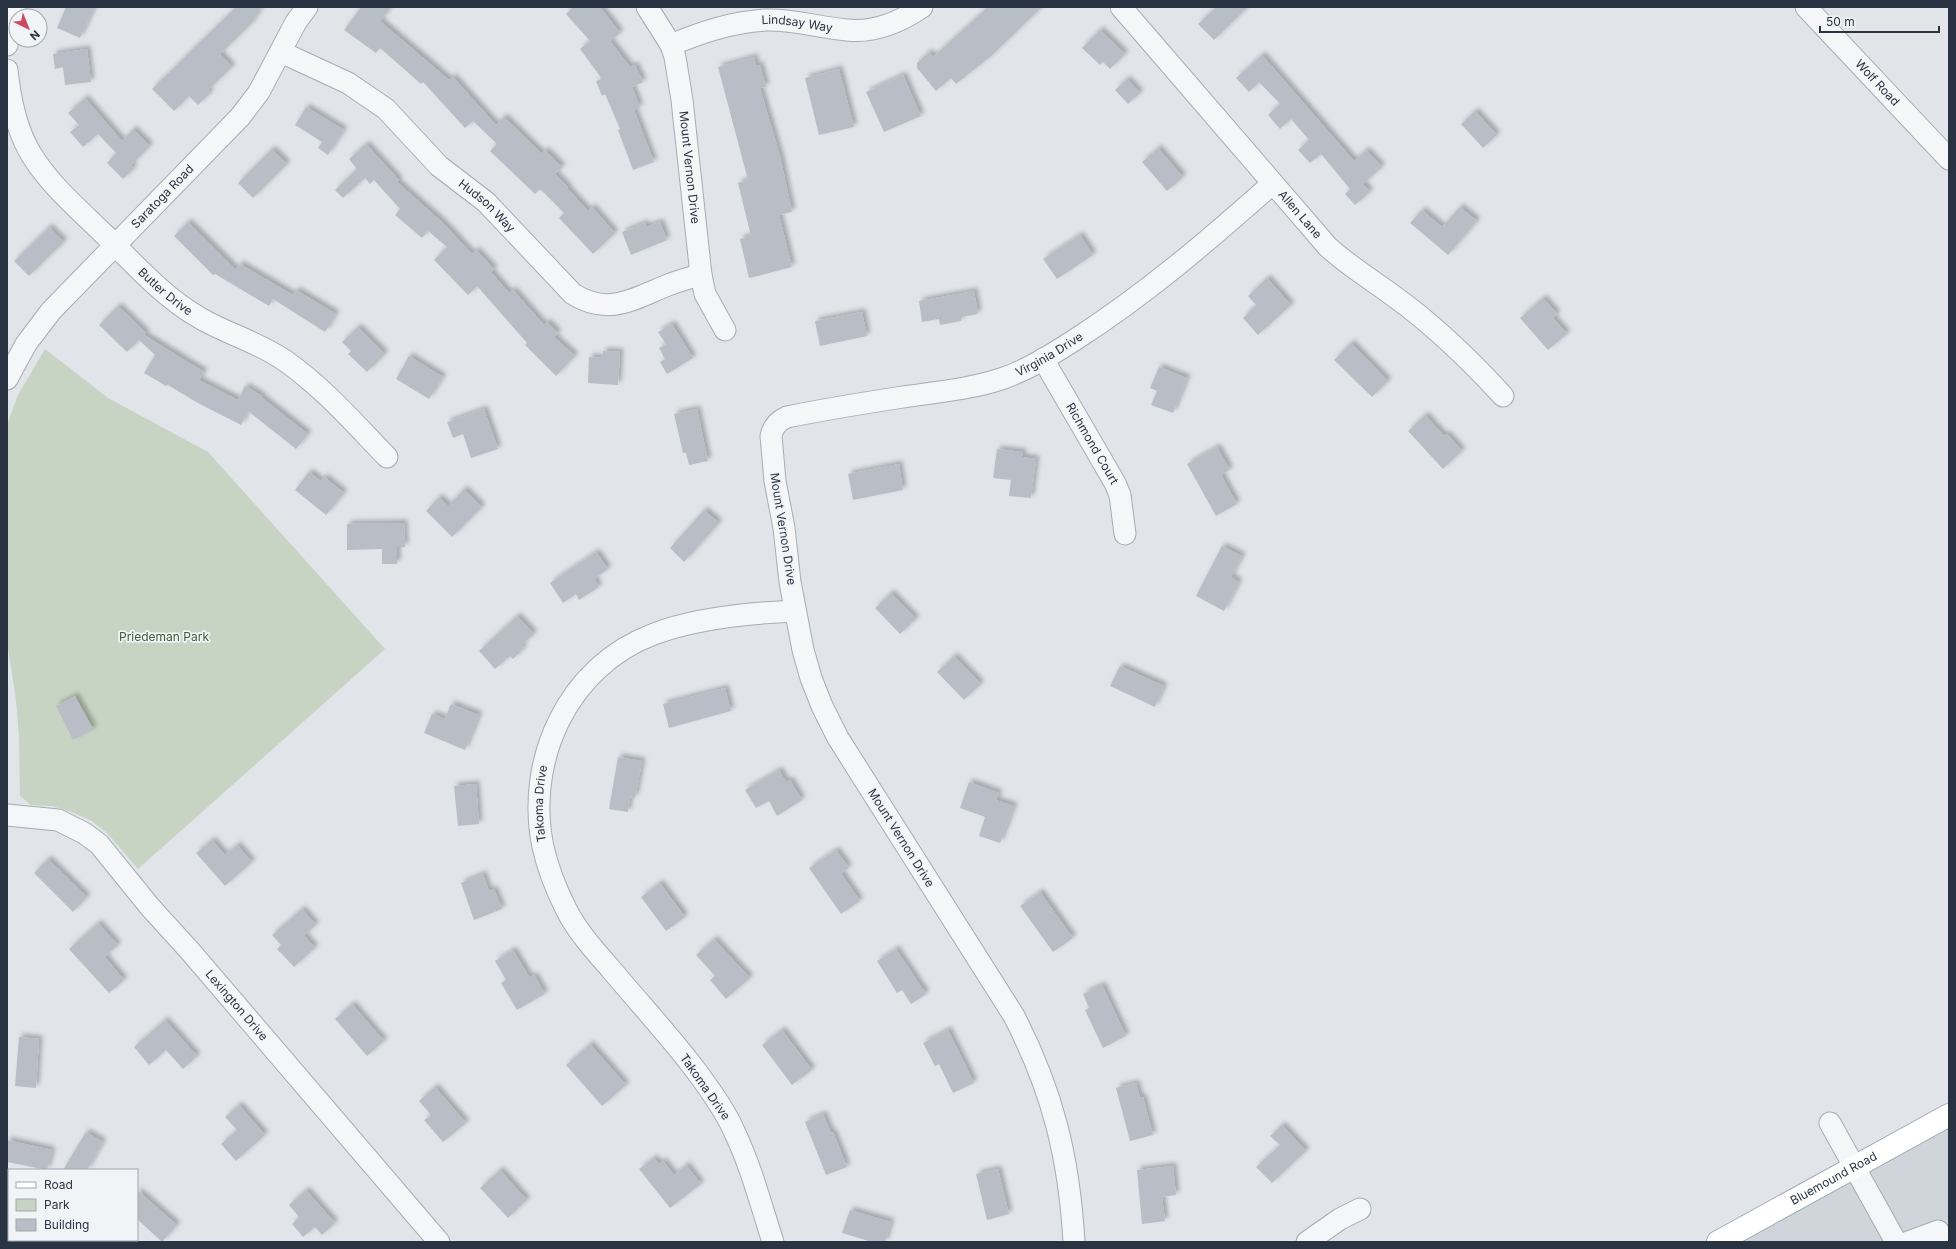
<svg xmlns="http://www.w3.org/2000/svg" width="1956" height="1249" viewBox="0 0 1956 1249" font-family="Inter,sans-serif">
<style>
.built{fill:#d0d4db}
.green{fill:#c7d3c3}
.building{fill:#b9bec6;filter:url(#shadow)}
.lines{fill:none;stroke-linecap:round;stroke-linejoin:round}
.minor-casing{stroke:#a6acb4;stroke-width:23}
.major-casing{stroke:#a1aab5;stroke-width:24}
.minor{stroke:#f4f6f8;stroke-width:21}
.major{stroke:#fff;stroke-width:22}
.labels{text-anchor:middle;stroke-width:3.5;stroke-linejoin:round;paint-order:stroke}
.street-label{font-size:12px;fill:#2a3341;stroke:#f1f4f7}
.park-label{font-size:12px;fill:#405c38;stroke:#f1f4f7}
</style>
<defs>
<filter id="shadow"><feDropShadow dx="3.5" dy="-3.5" stdDeviation="2" flood-color="#0004"/></filter>
</defs>
<rect width="100%" height="100%" fill="#e1e5ea"/>
<path class="built" d="M1949 1115V1242H1718Z"/>
<path class="green" d="M45 349 108 398 208 452 385 649 138 869 107 833 92 821 74 813 52 806 31 805 20 796 19 737 16 700 7 642V425L18 395Z"/>
<path class="building" d="M66 7H94L80 38 57 28Z
M236 7H262L251 24 220 54 232 67 208 90 210 93 198 105 189 96 174 111 152 89Z
M361 7H391L380 21 449 80 453 77 496 125 504 117 542 154 545 150 562 167 555 174 568 187 567 188 588 211 592 207 615 233 593 254 559 218 564 213 540 189 535 194 490 151 497 144 473 121 465 128 423 82 421 84 380 48 376 53 344 30Z
M573 7H600L620 33 610 41 630 67 635 65 643 82 632 87 640 107 634 110 654 162 633 170 618 130 620 129 605 94 602 96 596 81 602 79 580 49 590 41 566 14Z
M988 7H1042L991 56 956 84 951 78 936 91 917 68V63L929 52 933 57Z
M1216 7H1248L1214 40 1198 24Z
M1100 30 1125 54 1110 69 1103 62 1100 65 1082 48Z
M87 49 91 82 65 85 63 67 55 69 53 54Z
M1262 55 1354 161 1366 150 1382 167 1363 184 1370 192 1355 205 1345 194 1350 189 1321 154 1310 163 1298 150 1309 140 1291 119 1280 129 1268 115 1280 104 1259 82 1249 92 1236 78Z
M754 57 756 66 760 65 766 87 760 88 780 156 792 212 779 215 792 267 749 278 740 239 751 236 738 183 748 180 718 67Z
M839 69 854 127 819 135 805 78Z
M903 75 921 116 884 132 866 92Z
M1127 79 1140 93 1128 104 1115 90Z
M85 98 122 141 133 129 150 146 131 165 134 168 123 179 107 163 116 153 98 134 83 147 70 132 79 125 68 113Z
M306 107 344 130 328 155 318 148 322 142 295 125Z
M1475 111 1497 135 1483 148 1461 124Z
M366 144 399 180 397 182 443 223 472 254 476 250 494 269 491 272 509 293 513 290 544 325 547 322 558 333 554 337 575 356 556 376 525 345 527 343 477 286 468 295 434 260 447 247 428 231 422 238 395 215 400 209 374 180 370 184 365 178 343 198 335 190 357 169 349 159Z
M1158 148 1183 177 1167 191 1142 162Z
M272 149 287 164 253 198 238 183Z
M1460 207 1477 221 1448 255 1410 223 1422 210 1442 227Z
M188 222 236 270 240 264 293 295 296 290 336 314 325 332 273 299 269 306 215 274 213 275 174 236Z
M660 222 667 240 631 255 622 232 645 223 646 227Z
M49 227 64 242 29 276 14 261Z
M1080 235 1093 255 1057 279 1043 259Z
M1267 278 1291 305 1258 335 1243 318 1256 305 1248 296Z
M974 291 978 314 961 317V321L940 325 939 319 922 322 919 301Z
M1543 298 1557 314 1553 318 1567 334 1548 350 1520 318Z
M118 306 146 333 144 335 204 372 199 380 238 400 245 386 262 396 261 397 308 434 296 449 248 411 241 425 196 402 168 385 166 386 144 373 155 355 139 340 127 352 99 325Z
M862 312 867 336 820 346 815 321Z
M672 324 693 358 667 374 660 362 665 359 659 348 666 344 658 332Z
M358 327 385 354 367 372 348 354 351 351 342 342Z
M1351 343 1388 381 1372 397 1334 360Z
M603 351 620 352 618 385 588 383 589 357 602 358Z
M409 356 443 377 429 399 396 379Z
M1159 367 1187 378 1173 413 1151 405 1157 391 1150 388Z
M484 409 498 449 471 458 463 434 453 438 447 422Z
M697 409 708 461 689 465 686 453H683L674 414Z
M1425 415 1444 436 1447 434 1462 451 1443 469 1408 431Z
M1217 447 1230 470 1221 475 1237 504 1216 516 1187 464Z
M997 449 1023 452 1022 457 1036 459 1031 498 1009 496 1011 480 993 478Z
M899 464 903 490 853 500 848 474Z
M309 472 321 481 324 477 344 493 326 515 295 490Z
M464 489 482 507 452 537 426 511 439 497 448 506Z
M704 510 719 523 684 562 670 548Z
M404 523 405 547H397V564H382V549L347 550V524Z
M1222 546 1242 556 1231 577 1239 582 1224 611 1196 596Z
M596 552 608 569 594 579 599 587 579 600 576 594 563 603 550 583Z
M891 593 916 619 900 634 875 608Z
M517 616 534 634 521 646 524 648 513 659 510 656 495 669 479 651Z
M954 656 981 684 964 700 937 672Z
M1120 666 1164 686 1155 707 1110 686Z
M725 688 731 711 669 728 663 704Z
M75 696 93 729 73 740 56 706Z
M451 704 479 715 465 750 424 733 432 714 445 719Z
M618 757 642 761 635 798 630 797 628 812 609 809Z
M779 770 786 782 790 780 802 800 777 816 769 801 756 808 745 790Z
M969 782 999 793 996 800 1014 806 1000 843 979 836 985 817 960 808Z
M476 784 479 824 458 826 454 786Z
M212 840 225 855 237 845 252 862 225 886 196 853Z
M836 850 849 868 841 873 860 901 841 914 809 868Z
M48 859 87 897 73 912 34 873Z
M483 874 489 891 494 889 502 909 474 920 461 883Z
M660 883 685 917 666 931 641 897Z
M1040 892 1073 938 1053 952 1020 906Z
M302 909 316 925 304 935 315 948 294 967 277 949 281 945 272 935Z
M98 923 118 945 105 957 124 980 109 993 69 949Z
M714 939 750 978 726 999 710 980 715 976 696 955Z
M896 949 926 994 911 1004 902 990 897 993 877 961Z
M513 950 530 978 534 975 545 994 517 1010 501 983 506 980 495 961Z
M1102 985 1126 1036 1103 1048 1085 1010 1089 1008 1083 994Z
M352 1004 384 1041 367 1056 335 1019Z
M165 1020 197 1056 183 1069 166 1050 149 1065 134 1047Z
M782 1030 812 1070 792 1085 762 1045Z
M948 1030 974 1083 953 1093 939 1064 935 1066 923 1043Z
M19 1037 39 1039 36 1088 15 1086Z
M590 1044 626 1085 602 1106 566 1065Z
M1136 1083 1140 1098 1143 1097 1153 1135 1130 1141 1116 1088Z
M435 1087 466 1123 443 1142 424 1120 431 1115 419 1101Z
M239 1105 265 1135 236 1161 221 1144 237 1130 225 1117Z
M823 1114 831 1133 833 1132 847 1167 826 1175 805 1122Z
M1282 1125 1306 1151 1272 1183 1256 1167 1280 1145 1270 1136Z
M86 1132 103 1142 87 1170H63Z
M7 1140 52 1150 47 1170 7 1162Z
M654 1158 659 1164 663 1161 674 1175 686 1165 701 1184 670 1208 639 1169Z
M1173 1166 1176 1195 1162 1197 1165 1221 1142 1224 1137 1170Z
M998 1169 1009 1214 987 1220 976 1174Z
M500 1170 527 1200 508 1218 480 1188Z
M137 1190 177 1225 162 1242 137 1219Z
M306 1190 335 1223 322 1235 315 1227 303 1237 292 1224 299 1217 289 1205Z
M850 1210 891 1222 885 1242H872L842 1233Z"/>
<g class="lines">
<defs>
<g id="minor">
<path id="s1" d="M647 7 671 45 675 57 682 100 701 275 705 294 725 330"/>
<path id="s2" d="M1121 7 1328 247C1349 266 1372 280 1395 297 1435 326 1470 360 1503 396"/>
<path id="s3" d="M1806 7 1949 159"/>
<path d="M7 45 15 7"/>
<path id="s4" d="M671 45C702 32 732 22 766 20 794 19 820 28 847 30 875 33 900 22 922 7"/>
<path id="s5" d="M281 52 348 83 386 109 439 166 486 202 573 294C607 315 630 301 663 287 675 282 688 278 701 275"/>
<path id="s6" d="M7 70C10 99 16 129 31 154 51 187 82 212 109 239 137 267 165 298 200 318 227 334 258 342 284 360 323 387 354 423 387 457"/>
<path id="s7" d="M1043 359 1115 483 1120 495 1125 534"/>
<path id="s8" d="M7 379 26 344 51 311 240 117 259 92 296 22 307 7"/>
<path id="s9" d="M7 815 58 820 84 833 99 844 150 907 190 951 439 1242"/>
<path d="M1830 1123 1896 1242"/>
<path d="M7 1210H9"/>
<path d="M83 1240 86 1242"/>
<path id="s10" d="M773 1242C761 1205 751 1166 734 1131 725 1110 710 1090 697 1072 670 1036 639 1003 610 968 594 950 577 931 566 909 556 889 548 869 543 847 525 760 568 666 654 634 696 618 750 613 795 611"/>
<path id="s11" d="M1074 1242C1069 1157 1053 1092 1014 1016L838 738 822 706 811 678 803 650 790 582 784 528 775 481 771 436C773 426 778 421 787 417 826 409 864 403 903 397 937 392 972 389 1004 378 1029 369 1051 355 1073 341 1145 295 1209 240 1272 184"/>
<path d="M1307 1242 1340 1219 1360 1209"/>
<path d="M1908 1242 1938 1231 1945 1242"/>
</g>
<g id="major">
<path id="s12" d="M1718 1242 1949 1115"/>
</g>
</defs>
<use href="#minor" class="minor-casing"/>
<use href="#major" class="major-casing"/>
<use href="#minor" class="minor"/>
<use href="#major" class="major"/>
</g>
<g class="labels">
<g class="street-label">
<text dy="4" stroke="none"><textPath href="#s4" startOffset="130">Lindsay Way</textPath></text>
<text dy="4" stroke="none"><textPath href="#s3" startOffset="104">Wolf Road</textPath></text>
<text dy="4" stroke="none"><textPath href="#s1" startOffset="169">Mount Vernon Drive</textPath></text>
<text dy="4" stroke="none"><textPath href="#s8" startOffset="241">Saratoga Road</textPath></text>
<text dy="4" stroke="none"><textPath href="#s5" startOffset="260">Hudson Way</textPath></text>
<text dy="4" stroke="none"><textPath href="#s2" startOffset="274">Allen Lane</textPath></text>
<text dy="4" stroke="none"><textPath href="#s6" startOffset="281">Butler Drive</textPath></text>
<text dy="4" stroke="none"><textPath href="#s11" startOffset="1174">Virginia Drive</textPath></text>
<text dy="4" stroke="none"><textPath href="#s7" startOffset="98">Richmond Court</textPath></text>
<text transform="translate(783 529) rotate(81)" y="4">Mount Vernon Drive</text>
<text dy="4" stroke="none"><textPath href="#s10" startOffset="507">Takoma Drive</textPath></text>
<text transform="translate(901 838) rotate(58)" y="4">Mount Vernon Drive</text>
<text dy="4" stroke="none"><textPath href="#s9" startOffset="311">Lexington Drive</textPath></text>
<text transform="translate(705 1087) rotate(55)" y="4">Takoma Drive</text>
<text dy="4" stroke="none"><textPath href="#s12" startOffset="132">Bluemound Road</textPath></text>
</g>
<g class="park-label">
<text x="164" y="641">Priedeman Park</text>
</g>
</g>
<rect width="1956" height="1249" fill="none" stroke="#2a3341" stroke-width="16"/>
<rect x="8" y="1169" width="130" height="72" fill="#f1f4f7" stroke="#a1a7ae"/>
<rect x="16" y="1182" width="20" height="6" fill="#ffffff" stroke="#a1a7ae"/>
<text x="44" y="1189" font-size="12" fill="#2a3341">Road</text>
<rect x="16" y="1199" width="20" height="12" fill="#c7d3c3" stroke="#a1a7ae"/>
<text x="44" y="1209" font-size="12" fill="#2a3341">Park</text>
<rect x="16" y="1219" width="20" height="12" fill="#b9bec6" stroke="#a1a7ae"/>
<text x="44" y="1229" font-size="12" fill="#2a3341">Building</text>
<g transform="translate(28 28) rotate(137)"><circle r="19" fill="#f1f4f7" stroke="#a1a7ae"/>
<path d="M0-3L7 15L0 10L-7 15Z" fill="#cb4a61"/>
<text y="-6" font-size="11" font-weight="bold" text-anchor="middle" fill="#2a3341">N</text>
</g>
<path d="M1820 26v6h119v-6" fill="none" stroke="#2a3341" stroke-width="2"/>
<text x="1826" y="26" font-size="12" fill="#2a3341" stroke="#f1f4f7" stroke-width="3" paint-order="stroke">50 m</text>
</svg>
